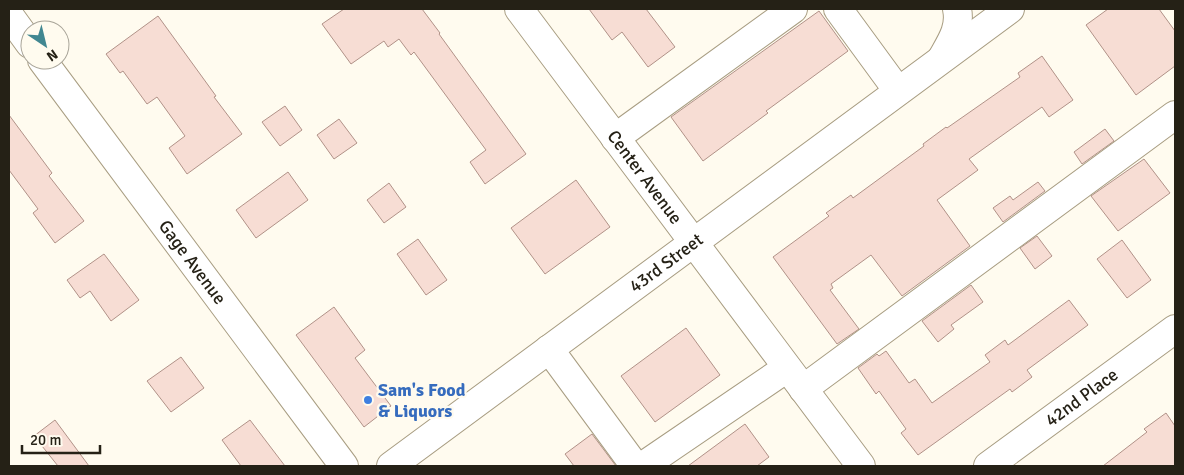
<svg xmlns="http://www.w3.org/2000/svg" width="1184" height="475" viewBox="0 0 1184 475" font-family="Signika,sans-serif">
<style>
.building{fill:#f7ddd4;stroke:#b19288}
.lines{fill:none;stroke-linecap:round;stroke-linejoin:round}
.minor-casing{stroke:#a89d82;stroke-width:30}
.major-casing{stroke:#a89d82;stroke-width:30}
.minor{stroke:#fff;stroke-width:28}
.major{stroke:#fff;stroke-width:28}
.shop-dot{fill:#3f7fe0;stroke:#fffbef;stroke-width:2}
.labels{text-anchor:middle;stroke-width:4.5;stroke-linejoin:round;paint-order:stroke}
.street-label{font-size:18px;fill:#252116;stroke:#fffbef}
.shop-label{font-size:18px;font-weight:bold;fill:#366cbe;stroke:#fffbef;text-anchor:start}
</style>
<rect width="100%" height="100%" fill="#fffbef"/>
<path class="building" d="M344 9H422L440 33 439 34 526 154 485 184 470 162 486 150 414 52 411 55 399 39 388 47 384 41 351 64 322 24Z
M589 9H646L675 47 648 67 622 32 612 40Z
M1108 9H1159L1175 31V66L1136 95 1086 25Z
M819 11 848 51 766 111 768 113 703 161 671 117Z
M158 16 216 96 214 97 242 134 187 174 169 148 185 136 157 97 147 104 123 71 120 73 106 54Z
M1042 56 1073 100 1049 117 1042 107 969 159 978 170 937 200 970 246 902 296 871 255 831 284 833 288 830 290 859 329 837 344 773 257 829 216 826 213 851 195 853 198 924 146 923 144 946 127 947 128 1020 77 1018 73Z
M285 106 302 130 280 146 262 122Z
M9 115 52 173 49 176 84 221 55 243 33 213 38 209 9 170Z
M339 119 357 143 334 159 317 135Z
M1105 129 1114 141 1082 164 1074 152Z
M1144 159 1170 193 1118 231 1091 196Z
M288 172 308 200 256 238 236 210Z
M576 180 610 227 545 274 511 228Z
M1038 182 1045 191 1003 222 993 208 1010 196 1013 200Z
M389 183 406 207 384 223 367 200Z
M1037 236 1052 256 1035 269 1020 248Z
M418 239 447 280 426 295 397 254Z
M1122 240 1151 280 1127 298 1097 259Z
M104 254 139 300 111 321 90 291 80 298 67 280Z
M971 285 983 302 951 325 954 329 938 342 922 321Z
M1069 300 1088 325 1027 370 1032 377 1012 392 1010 389 918 455 901 433 906 429 879 391 876 394 858 368 877 354 879 356 886 351 909 383 915 379 932 403 990 362 985 355 1005 340 1008 345Z
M334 307 365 350 355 358 391 406 364 427 296 335Z
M686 328 720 375 655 422 621 376Z
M181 357 204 388 171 412 147 381Z
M1166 413 1175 426V466H1103L1147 432 1144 429Z
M55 420 89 466H58L34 436Z
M250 420 285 466H241L222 440Z
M745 424 769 457 757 466H688Z
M592 434 616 466H574L565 454Z"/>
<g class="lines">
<defs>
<g id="minor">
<path id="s1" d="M519 9 861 466"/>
<path d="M838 9 898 91"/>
<path d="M9 15 30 44"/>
<path d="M942 58C951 42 961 28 957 9"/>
<path id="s2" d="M42 60 344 466"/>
<path d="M615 138 793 9"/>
<path d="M549 349 635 466"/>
<path d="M803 389 1175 115"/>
<path d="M643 466 787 368"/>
<path id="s3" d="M988 466 1175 329"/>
</g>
<g id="major">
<path id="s4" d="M391 466 1010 9"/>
</g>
</defs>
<use href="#minor" class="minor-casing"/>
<use href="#major" class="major-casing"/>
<use href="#minor" class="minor"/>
<use href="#major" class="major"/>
</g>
<circle class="shop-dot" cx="368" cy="400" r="5"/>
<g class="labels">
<g class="street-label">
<text dy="6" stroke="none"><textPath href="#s1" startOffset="210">Center Avenue</textPath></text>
<text dy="6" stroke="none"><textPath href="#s4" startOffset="342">43rd Street</textPath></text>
<text dy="6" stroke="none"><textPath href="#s2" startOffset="252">Gage Avenue</textPath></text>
<text dy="6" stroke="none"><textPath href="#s3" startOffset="116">42nd Place</textPath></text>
</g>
<g class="shop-label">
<text x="378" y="396">Sam's Food<tspan x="378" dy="21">&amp; Liquors</tspan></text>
</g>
</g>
<rect width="1184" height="475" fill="none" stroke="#252116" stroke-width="20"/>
<g transform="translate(45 45) rotate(145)"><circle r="24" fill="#fffbef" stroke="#a8a498"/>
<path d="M0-4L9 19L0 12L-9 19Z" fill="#418791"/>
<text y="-8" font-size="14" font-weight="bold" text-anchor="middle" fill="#252116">N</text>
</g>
<path d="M22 445v8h78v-8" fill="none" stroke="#252116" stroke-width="2.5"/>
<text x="30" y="445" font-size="15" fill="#252116" stroke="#fffbef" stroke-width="4" paint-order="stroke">20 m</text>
</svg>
